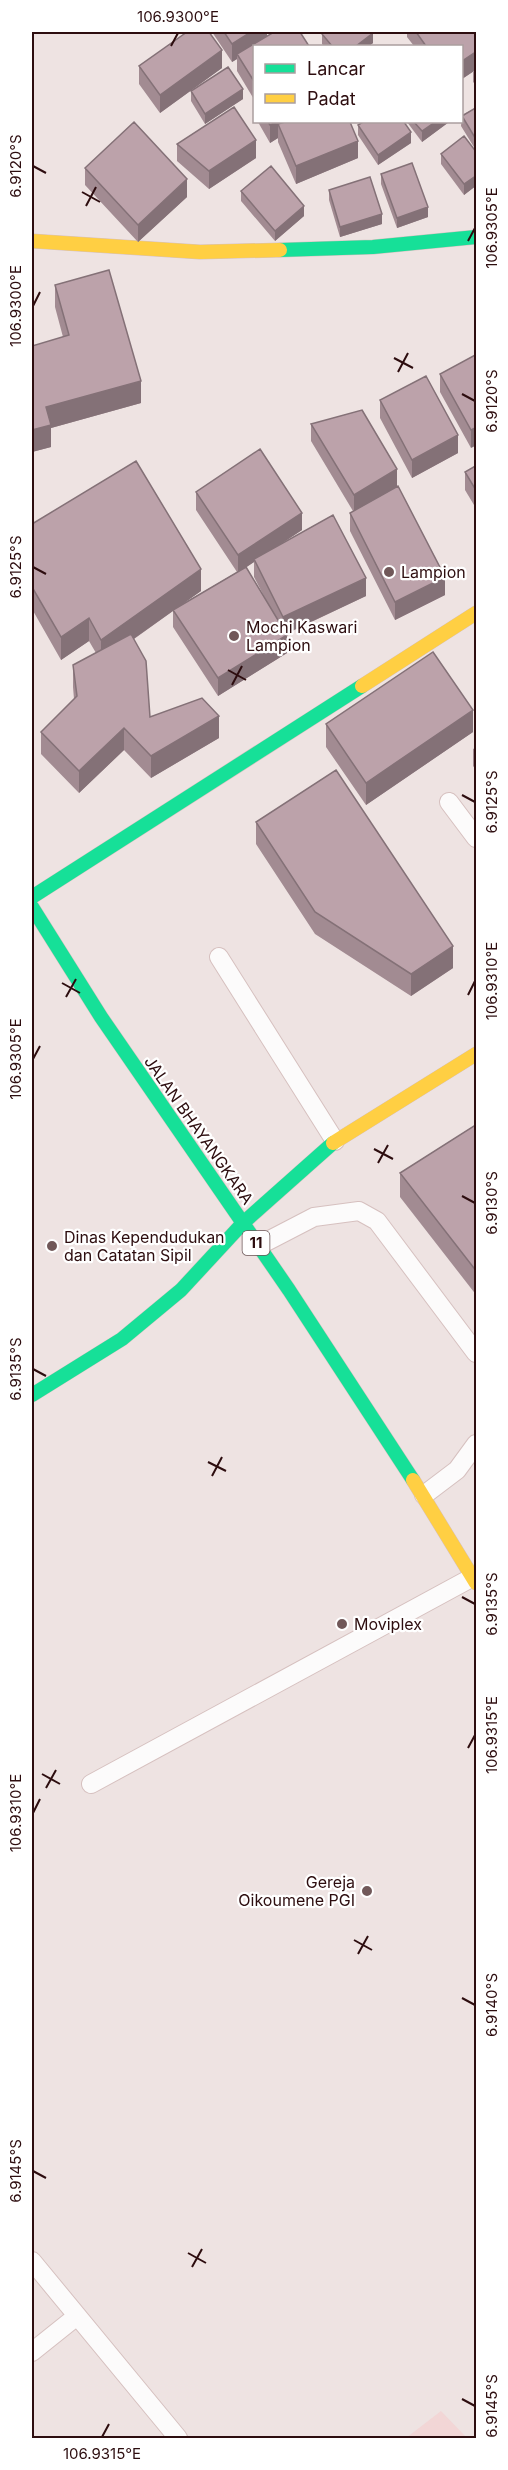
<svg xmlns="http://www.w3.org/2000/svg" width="508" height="2470" viewBox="0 0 508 2470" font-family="Inter,sans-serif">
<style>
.built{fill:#f2d6d6}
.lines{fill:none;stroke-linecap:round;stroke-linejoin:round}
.lane-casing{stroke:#d6c0bf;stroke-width:20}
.fast-casing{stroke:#d6c0bf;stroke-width:15}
.slow-casing{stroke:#d6c0bf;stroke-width:15}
.lane{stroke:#fcfbfb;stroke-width:18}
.fast{stroke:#16e098;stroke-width:14}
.slow{stroke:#ffcf43;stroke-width:14}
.wall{fill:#a28b92;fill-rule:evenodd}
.shaded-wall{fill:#847177}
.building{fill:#bca2aa;stroke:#847177;stroke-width:1.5}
.ticks{fill:none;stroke:#2d0d0f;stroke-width:2}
.poi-dot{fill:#715859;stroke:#fff;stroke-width:2}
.labels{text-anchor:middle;stroke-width:4.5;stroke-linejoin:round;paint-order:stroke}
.shield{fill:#fff;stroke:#6c5657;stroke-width:1.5}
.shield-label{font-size:15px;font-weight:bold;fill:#2d0d0f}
.poi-label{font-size:16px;fill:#2d0d0f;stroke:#fff;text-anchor:start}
.street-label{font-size:16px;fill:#2d0d0f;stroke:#fff}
.neatline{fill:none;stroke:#2d0d0f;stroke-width:2}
.ticks-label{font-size:15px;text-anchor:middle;fill:#2d0d0f}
</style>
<rect width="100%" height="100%" fill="#eee3e2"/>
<path class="built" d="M441 2411 467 2438H406Z"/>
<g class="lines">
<defs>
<path id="lane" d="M449 802 476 838
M219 957 335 1141
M258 1246 314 1217 359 1211 377 1221 476 1353
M424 1495 457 1470 476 1444
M91 1784 473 1577
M32 2261 178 2438
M32 2352 77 2316"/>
<path id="fast" d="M280 250 373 247 476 237
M32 897 362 686
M32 907 101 1017 289 1290 413 1480
M32 1395 122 1339 181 1290 243 1223 333 1143"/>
<path id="slow" d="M32 241 200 252 280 250
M362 686 476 613
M333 1143 476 1054
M413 1480 476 1583"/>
</defs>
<use href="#lane" class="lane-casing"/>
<use href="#fast" class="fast-casing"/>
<use href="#slow" class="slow-casing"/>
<use href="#lane" class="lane"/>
<use href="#fast" class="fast"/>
<use href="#slow" class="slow"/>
</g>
<path class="wall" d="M212 32H267L255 46V101L237 71V59L232 62Z
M407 32H477V69L462 79V46H414L407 37Z
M322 34 373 43 369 46H324L322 44Z
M139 66 222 68 160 113 139 84Z
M477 70V86L473 82V72Z
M191 91 243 99 205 124 191 101Z
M477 107V152L461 126 462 115Z
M258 122H350L358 158 296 184 278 142V138L270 143Z
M407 122H449L422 142Z
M358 125 411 143 378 165 358 135Z
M177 144 256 158 209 189 177 161Z
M477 153V185L464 195 441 164V154Z
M85 168 187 197 138 242 85 185Z
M381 174 428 217 397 228 381 184Z
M329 190 382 224 340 237 329 200Z
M241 191 304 216 275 241 241 201Z
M55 285 141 403 51 428V447L32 452 63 337 55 307Z
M477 354 471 448 440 392V374Z
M380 400 458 453 412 478 380 418Z
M311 424 397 486 445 595 395 620 350 531V513L353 511 311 441Z
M477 465V510L465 490V472Z
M196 492 302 530 284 542 366 596 286 634 287 653 218 696 173 627V611L134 639 150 717 219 738 151 778 124 750 79 793 41 754V732L74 699 73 687V665L96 653 89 641 61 660 32 609V524L201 591 184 603 237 572 196 510ZM254 562V577L266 600 246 567Z
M326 724 473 732 366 805 326 747Z
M477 747V771L473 766V749Z
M256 822 453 968 411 996 315 934 256 844Z
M477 1124V1296L400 1197V1173Z"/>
<path class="shaded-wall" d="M251 32H267V38L237 54V59L232 62V44Z
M373 33V43L369 46H356Z
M222 50V68L160 113V95Z
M477 51V69L462 79V61Z
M243 89V99L205 124V114Z
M276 122H309L278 124V138L270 143V125Z
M435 122H449L422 142V131Z
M411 132V143L378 165V155Z
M256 140V158L209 189V171Z
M358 141V158L296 184V166Z
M477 175V185L464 195V184Z
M187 179V197L138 242V225Z
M304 206V216L275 241V231Z
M428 207V217L397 228V218Z
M382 214V224L340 237V227Z
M141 381V403L51 428V447L32 452V430L46 407Z
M477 427V445L471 448V430Z
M458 435V453L412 478V460Z
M397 469V487L354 513V495Z
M302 513V530L255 561 254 559V562L238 573V555Z
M201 569V591L101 662V640Z
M445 577V595L395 620V602Z
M366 578V596L283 635V617Z
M89 618V641L61 660V637Z
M287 635V653L218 696V678Z
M473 710V732L366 805V783Z
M219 716V738L151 778V756Z
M124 728V750L79 793V771Z
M453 946V968L411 996V974Z"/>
<path class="building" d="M187 32H209L222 50 160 95 139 66Z
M224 32H251L232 44Z
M274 32H300L309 46H255V83L237 54Z
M325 32H371L373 33 356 46H332L322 34Z
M416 32H477V51L462 61V46H426Z
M228 67 243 89 205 114 191 91Z
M234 107 256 140 209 171 177 144Z
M477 107V141L462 116Z
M134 122 187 179 138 225 85 168Z
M268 122H276L270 125Z
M285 122H350L358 141 296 166 278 124Z
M363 122H404L411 132 378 155 358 125Z
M414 122H435L422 131Z
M464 136 477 153V175L464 184 441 154Z
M412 163 428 207 397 218 381 174Z
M271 166 304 206 275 231 241 191Z
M370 177 382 214 340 227 329 190Z
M109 270 141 381 46 407 51 425 32 430V346L69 335 55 285Z
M477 354V427L471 430 440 374Z
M426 376 458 435 412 460 380 400Z
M362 410 397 469 354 495 311 424Z
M260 449 302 513 238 555 196 492Z
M136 461 201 569 101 640 89 618 61 637 32 587V524Z
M477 465V492L465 472Z
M398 486 445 577 395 602 350 513Z
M333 515 366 578 283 617 254 559Z
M246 567 287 635 218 678 173 610Z
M131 634 146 661 150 717 202 698 219 716 151 756 124 728 79 771 41 732 77 696 73 665Z
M433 652 473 710 366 783 326 724Z
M336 770 453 946 411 974 315 912 256 822Z
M477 1124V1272L400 1173Z"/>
<path class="ticks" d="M171 46 178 33M33 166 46 173M82 192 100 202M86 206 96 187M468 241 475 228M33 306 40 292M394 358 413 368M398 372 408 353M462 394 475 401M33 567 46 574M228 670 246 680M232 685 242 666M462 795 475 802M62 983 80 993M468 995 475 981M66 997 76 979M33 1059 40 1046M374 1149 393 1159M378 1163 388 1145M462 1196 475 1203M33 1369 46 1376M208 1462 226 1471M212 1476 222 1457M462 1597 475 1604M468 1748 475 1735M42 1774 60 1784M46 1788 56 1770M33 1813 40 1799M354 1940 372 1950M358 1954 368 1936M462 1998 475 2005M33 2171 46 2178M188 2253 206 2263M192 2267 202 2249M462 2399 475 2406M102 2437 109 2424"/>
<g class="poi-dot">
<circle cx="389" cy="572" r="6"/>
<circle cx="234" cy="636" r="6"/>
<circle cx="52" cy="1246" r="6"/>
<circle cx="342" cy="1624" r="6"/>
<circle cx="367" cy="1891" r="6"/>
</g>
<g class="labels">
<rect class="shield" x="242.5" y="1231" width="27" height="24" rx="4.5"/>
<g class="shield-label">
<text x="256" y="1248">11</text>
</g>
<g class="poi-label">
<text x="401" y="578">Lampion</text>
<text x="246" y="633">Mochi Kaswari<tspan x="246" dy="18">Lampion</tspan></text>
<text x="64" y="1243">Dinas Kependudukan<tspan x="64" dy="18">dan Catatan Sipil</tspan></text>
<text x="354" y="1630">Moviplex</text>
<text x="355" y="1888" text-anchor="end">Gereja<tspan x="355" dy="18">Oikoumene PGI</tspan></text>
</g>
<g class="street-label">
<text transform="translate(199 1130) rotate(55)" y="6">JALAN BHAYANGKARA</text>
</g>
</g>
<rect width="508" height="2470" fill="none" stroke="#ffffff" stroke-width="66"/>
<rect x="253" y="45" width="210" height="78" fill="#ffffff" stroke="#ab9e9f" stroke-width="1.5"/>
<rect x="265" y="64" width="30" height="9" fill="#16e098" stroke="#ab9e9f" stroke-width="1.5"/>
<text x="307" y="75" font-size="18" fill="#2d0d0f">Lancar</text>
<rect x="265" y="94" width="30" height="9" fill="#ffcf43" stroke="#ab9e9f" stroke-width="1.5"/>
<text x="307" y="105" font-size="18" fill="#2d0d0f">Padat</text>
<rect x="33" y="33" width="442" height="2404" class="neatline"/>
<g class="ticks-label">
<text x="178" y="22">106.9300°E</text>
<text transform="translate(16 166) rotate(-90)" y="5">6.9120°S</text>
<text transform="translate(492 228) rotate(-90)" y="5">106.9305°E</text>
<text transform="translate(16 306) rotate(-90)" y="5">106.9300°E</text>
<text transform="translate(492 401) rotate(-90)" y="5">6.9120°S</text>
<text transform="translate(16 567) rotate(-90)" y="5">6.9125°S</text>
<text transform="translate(492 802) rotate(-90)" y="5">6.9125°S</text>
<text transform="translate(492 981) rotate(-90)" y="5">106.9310°E</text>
<text transform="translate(16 1059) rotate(-90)" y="5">106.9305°E</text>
<text transform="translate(492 1203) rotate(-90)" y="5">6.9130°S</text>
<text transform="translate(16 1369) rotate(-90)" y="5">6.9135°S</text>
<text transform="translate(492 1604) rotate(-90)" y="5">6.9135°S</text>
<text transform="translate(492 1735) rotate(-90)" y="5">106.9315°E</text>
<text transform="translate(16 1813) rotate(-90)" y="5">106.9310°E</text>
<text transform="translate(492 2005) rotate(-90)" y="5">6.9140°S</text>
<text transform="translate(16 2171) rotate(-90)" y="5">6.9145°S</text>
<text transform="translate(492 2406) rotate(-90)" y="5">6.9145°S</text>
<text x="102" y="2459">106.9315°E</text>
</g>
</svg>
